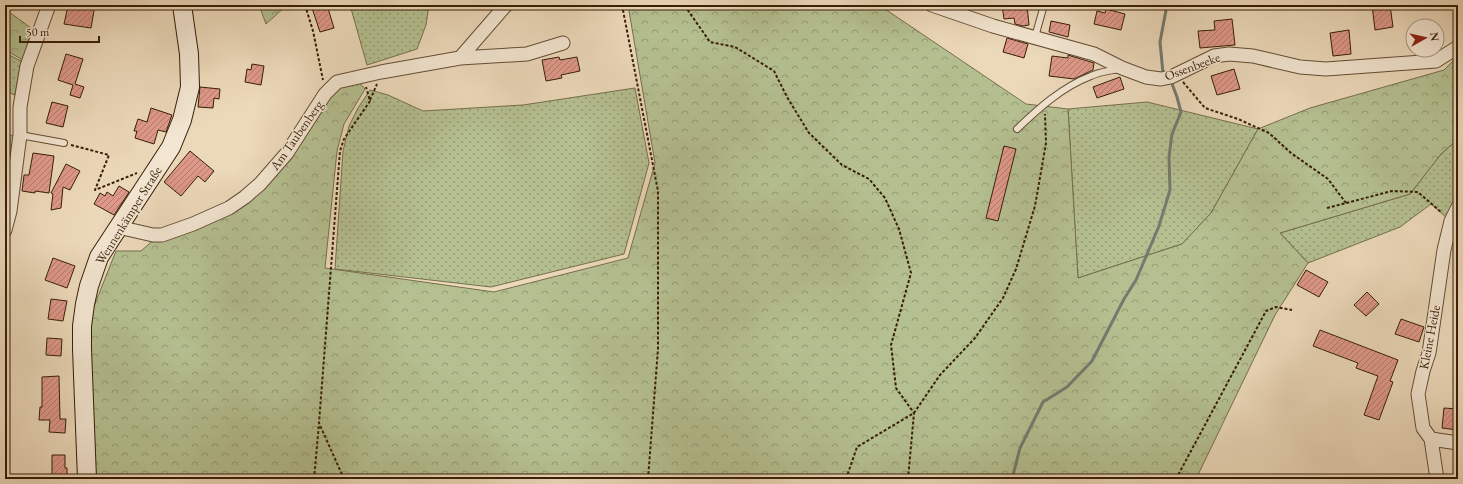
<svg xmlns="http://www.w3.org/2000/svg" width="1463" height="484" viewBox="0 0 1463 484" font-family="'EB Garamond',serif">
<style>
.grass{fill:url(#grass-dots);stroke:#766f4c}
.forest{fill:url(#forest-crowns);stroke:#766f4c}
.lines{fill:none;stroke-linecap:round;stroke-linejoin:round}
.stream{stroke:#737b70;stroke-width:3}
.building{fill:url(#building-hatch);stroke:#381e07}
.lane-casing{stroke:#654d34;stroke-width:8}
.street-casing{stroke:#654d34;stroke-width:15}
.secondary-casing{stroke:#381e07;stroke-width:20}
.path{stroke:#381e07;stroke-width:2;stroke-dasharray:3 2;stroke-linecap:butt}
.lane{stroke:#f3e6d2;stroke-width:6}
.street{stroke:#f3e6d2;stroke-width:13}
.secondary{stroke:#f3e6d2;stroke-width:18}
.labels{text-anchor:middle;stroke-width:3;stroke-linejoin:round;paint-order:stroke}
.street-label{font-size:13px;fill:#381e07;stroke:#f3e6d2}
</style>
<defs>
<pattern id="grass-dots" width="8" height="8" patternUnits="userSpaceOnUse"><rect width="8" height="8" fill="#b5c091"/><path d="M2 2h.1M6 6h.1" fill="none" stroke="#949b74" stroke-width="1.8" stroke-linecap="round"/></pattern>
<pattern id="forest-crowns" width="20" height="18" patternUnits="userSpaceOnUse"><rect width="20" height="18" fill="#b5c091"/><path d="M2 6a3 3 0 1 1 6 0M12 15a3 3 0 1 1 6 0" fill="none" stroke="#949b74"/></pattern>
<pattern id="building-hatch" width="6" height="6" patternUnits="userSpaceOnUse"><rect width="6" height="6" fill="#df998a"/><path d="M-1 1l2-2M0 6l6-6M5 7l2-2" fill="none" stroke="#b67c6f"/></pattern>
</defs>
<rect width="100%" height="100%" fill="#ecd9ba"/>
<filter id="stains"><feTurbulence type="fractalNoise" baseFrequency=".005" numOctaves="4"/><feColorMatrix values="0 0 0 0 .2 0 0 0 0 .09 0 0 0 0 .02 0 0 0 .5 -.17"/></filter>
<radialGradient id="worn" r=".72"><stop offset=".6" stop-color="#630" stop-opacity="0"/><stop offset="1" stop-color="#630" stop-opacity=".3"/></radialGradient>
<path class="grass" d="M350 5H429L426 25 417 49 367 65Z
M5 53 21 61 15 95 5 91Z
M635 88 649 163 624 254 491 287 335 269 343 151 349 126 358 108 370 90 388 95 423 111 523 105Z
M1147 102 1258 129 1211 213 1182 244 1078 278 1068 109Z
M5 134 15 136 5 221Z
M1458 139V199L1448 219 1431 204 1400 227 1308 263 1280 233 1410 194 1441 154Z"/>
<path class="forest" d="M259 5H287L266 24Z
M628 5H879L1026 104 1068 109 1078 278 1182 244 1211 213 1258 129 1310 108 1444 70 1458 56V139L1441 154 1410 194 1280 233 1308 263 1275 315 1196 479H93L89 319 116 251H141L156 238 231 210 339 84 357 80 365 89 344 124 337 151 325 268 494 292 628 258 655 163Z
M5 9 31 28 25 61 5 50Z"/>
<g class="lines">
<path class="stream" d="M1163 73 1160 42 1167 5
M1012 479 1020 448 1043 402 1067 387 1092 361 1124 299 1136 280 1159 226 1170 190 1169 157 1172 134 1181 112 1177 97 1171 81"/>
</g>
<path class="building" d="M78 5H95L91 28 64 24 68 6H77Z
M311 5H327L334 28 320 32Z
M1002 5H1027L1029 25 1023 26 1015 24 1014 18 1004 19Z
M1372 5H1390L1393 27 1375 30Z
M1106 9 1125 14 1121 30 1094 24 1097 11 1105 13Z
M1232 19 1235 45 1200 48 1198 31 1215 30 1214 21Z
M1051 21 1070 25 1068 37 1049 32Z
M1349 30 1351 54 1333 56 1330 33Z
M1007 38 1028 44 1024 58 1003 52Z
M66 54 83 59 75 84 84 87 80 98 70 95 73 85 58 80Z
M1068 55 1094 63 1093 70 1074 79 1049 76 1052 56 1068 58Z
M559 57 560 60 577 57 580 71 561 75 562 78 546 81 542 60Z
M252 64 264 66 261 85 245 82 247 69 251 70Z
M1234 69 1240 89 1217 95 1211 76Z
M1120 77 1124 89 1097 98 1093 87Z
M200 87 220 89 219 99 214 98 213 108 198 107Z
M52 102 68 106 63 127 46 123Z
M151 108 172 115 166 132 158 130 154 144 135 138 137 131H134L138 119 147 122Z
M1004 146 1016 149 998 221 986 218Z
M190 151 214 171 205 182 198 176 181 196 164 182Z
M33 153 54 156 49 193 35 191V193L22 191 24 175H29Z
M66 164 80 171 70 190 63 187 61 208 51 210 53 194 51 193Z
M119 186 129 192 114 215 94 204 100 193 105 196 107 192 113 196Z
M53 258 75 266 67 288 45 280Z
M1306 270 1328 282 1319 297 1297 285Z
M1367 292 1379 304 1366 316 1354 305Z
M51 299 67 301 63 321 48 319Z
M1401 319 1424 327 1419 342 1395 334Z
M1320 330 1398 360 1390 381 1393 382 1379 420 1364 415 1378 376 1356 368 1358 363 1313 346Z
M47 338 62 339 61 356 46 355Z
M59 376 60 419H66L65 433 49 432 50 420H39L40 407H42V377Z
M1444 408 1458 409V430L1442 428Z
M52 455H65V468H67V476H52Z"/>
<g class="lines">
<defs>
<path id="lane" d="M1035 37 1044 5
M1017 129C1039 108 1062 87 1091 76 1099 72 1109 71 1118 69
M20 135 64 143"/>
<path id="street" d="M932 5 993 26 1094 54 1122 68 1146 77 1161 79 1171 77 1214 56 1229 54 1253 56 1300 67 1326 69 1436 61 1458 47
M460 58 506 5
M1458 207 1451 221 1444 250 1429 353 1423 371 1418 394 1423 428 1431 439 1458 443
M118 227 153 235H162L193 224 229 208 245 197 260 184 287 153 325 94 337 82 381 72 460 58 527 54 563 43
M5 230 10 211 20 135V107L27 66 49 5
M1431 439 1437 479"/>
<path id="secondary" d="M87 479 82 349V326L85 304 89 286 99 257 171 147 182 120 190 87 189 54 182 5"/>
</defs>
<use href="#lane" class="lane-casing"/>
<use href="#street" class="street-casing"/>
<use href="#secondary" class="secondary-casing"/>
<path class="path" d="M305 5 313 31 323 80
M622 5 658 191V349L648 479
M687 5V9L710 42 735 47 774 71 787 97 809 133 842 165 869 179 885 198 899 229 911 273 891 345 896 388 914 413 908 479
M876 5 904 7 915 5
M1183 82 1205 108 1238 119 1269 133 1291 153 1328 179 1346 203
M370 100 377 84
M71 145 109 155 95 190 137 173
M1327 208 1392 191 1418 192 1442 213
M314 479 319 424
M344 479 319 423 340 151 344 139 370 101 366 87
M846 479 857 447 914 413 940 375 975 338 1003 298 1016 269 1035 206 1046 143 1045 114
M1176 479 1266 311 1276 307 1292 310"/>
<use href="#lane" class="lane"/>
<use href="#street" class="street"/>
<use href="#secondary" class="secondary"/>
</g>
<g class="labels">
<g class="street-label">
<text transform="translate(1192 66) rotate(-20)" y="5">Ossenbeeke</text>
<text transform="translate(296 135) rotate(-55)" y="5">Am Taubenberg</text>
<text transform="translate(128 215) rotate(-58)" y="5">Wennenkämper Straße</text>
<text transform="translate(1429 337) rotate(-79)" y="5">Kleine Heide</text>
</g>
</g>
<rect width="1463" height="484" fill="none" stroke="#ecd9ba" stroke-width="20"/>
<rect x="6" y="6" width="1451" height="472" fill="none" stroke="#381e07" stroke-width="2"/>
<rect x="10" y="10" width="1443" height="464" fill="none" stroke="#381e07"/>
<g transform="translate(1425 38) rotate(82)"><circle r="19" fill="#f3e6d2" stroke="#a89681"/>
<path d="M0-3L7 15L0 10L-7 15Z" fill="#8f2418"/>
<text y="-6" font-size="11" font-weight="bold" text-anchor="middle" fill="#381e07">N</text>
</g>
<path d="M20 36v6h79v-6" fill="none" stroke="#381e07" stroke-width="2"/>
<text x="26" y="36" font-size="12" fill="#381e07" stroke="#f3e6d2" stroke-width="3" paint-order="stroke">50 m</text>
<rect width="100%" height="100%" filter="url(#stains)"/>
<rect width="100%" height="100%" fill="url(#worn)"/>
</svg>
